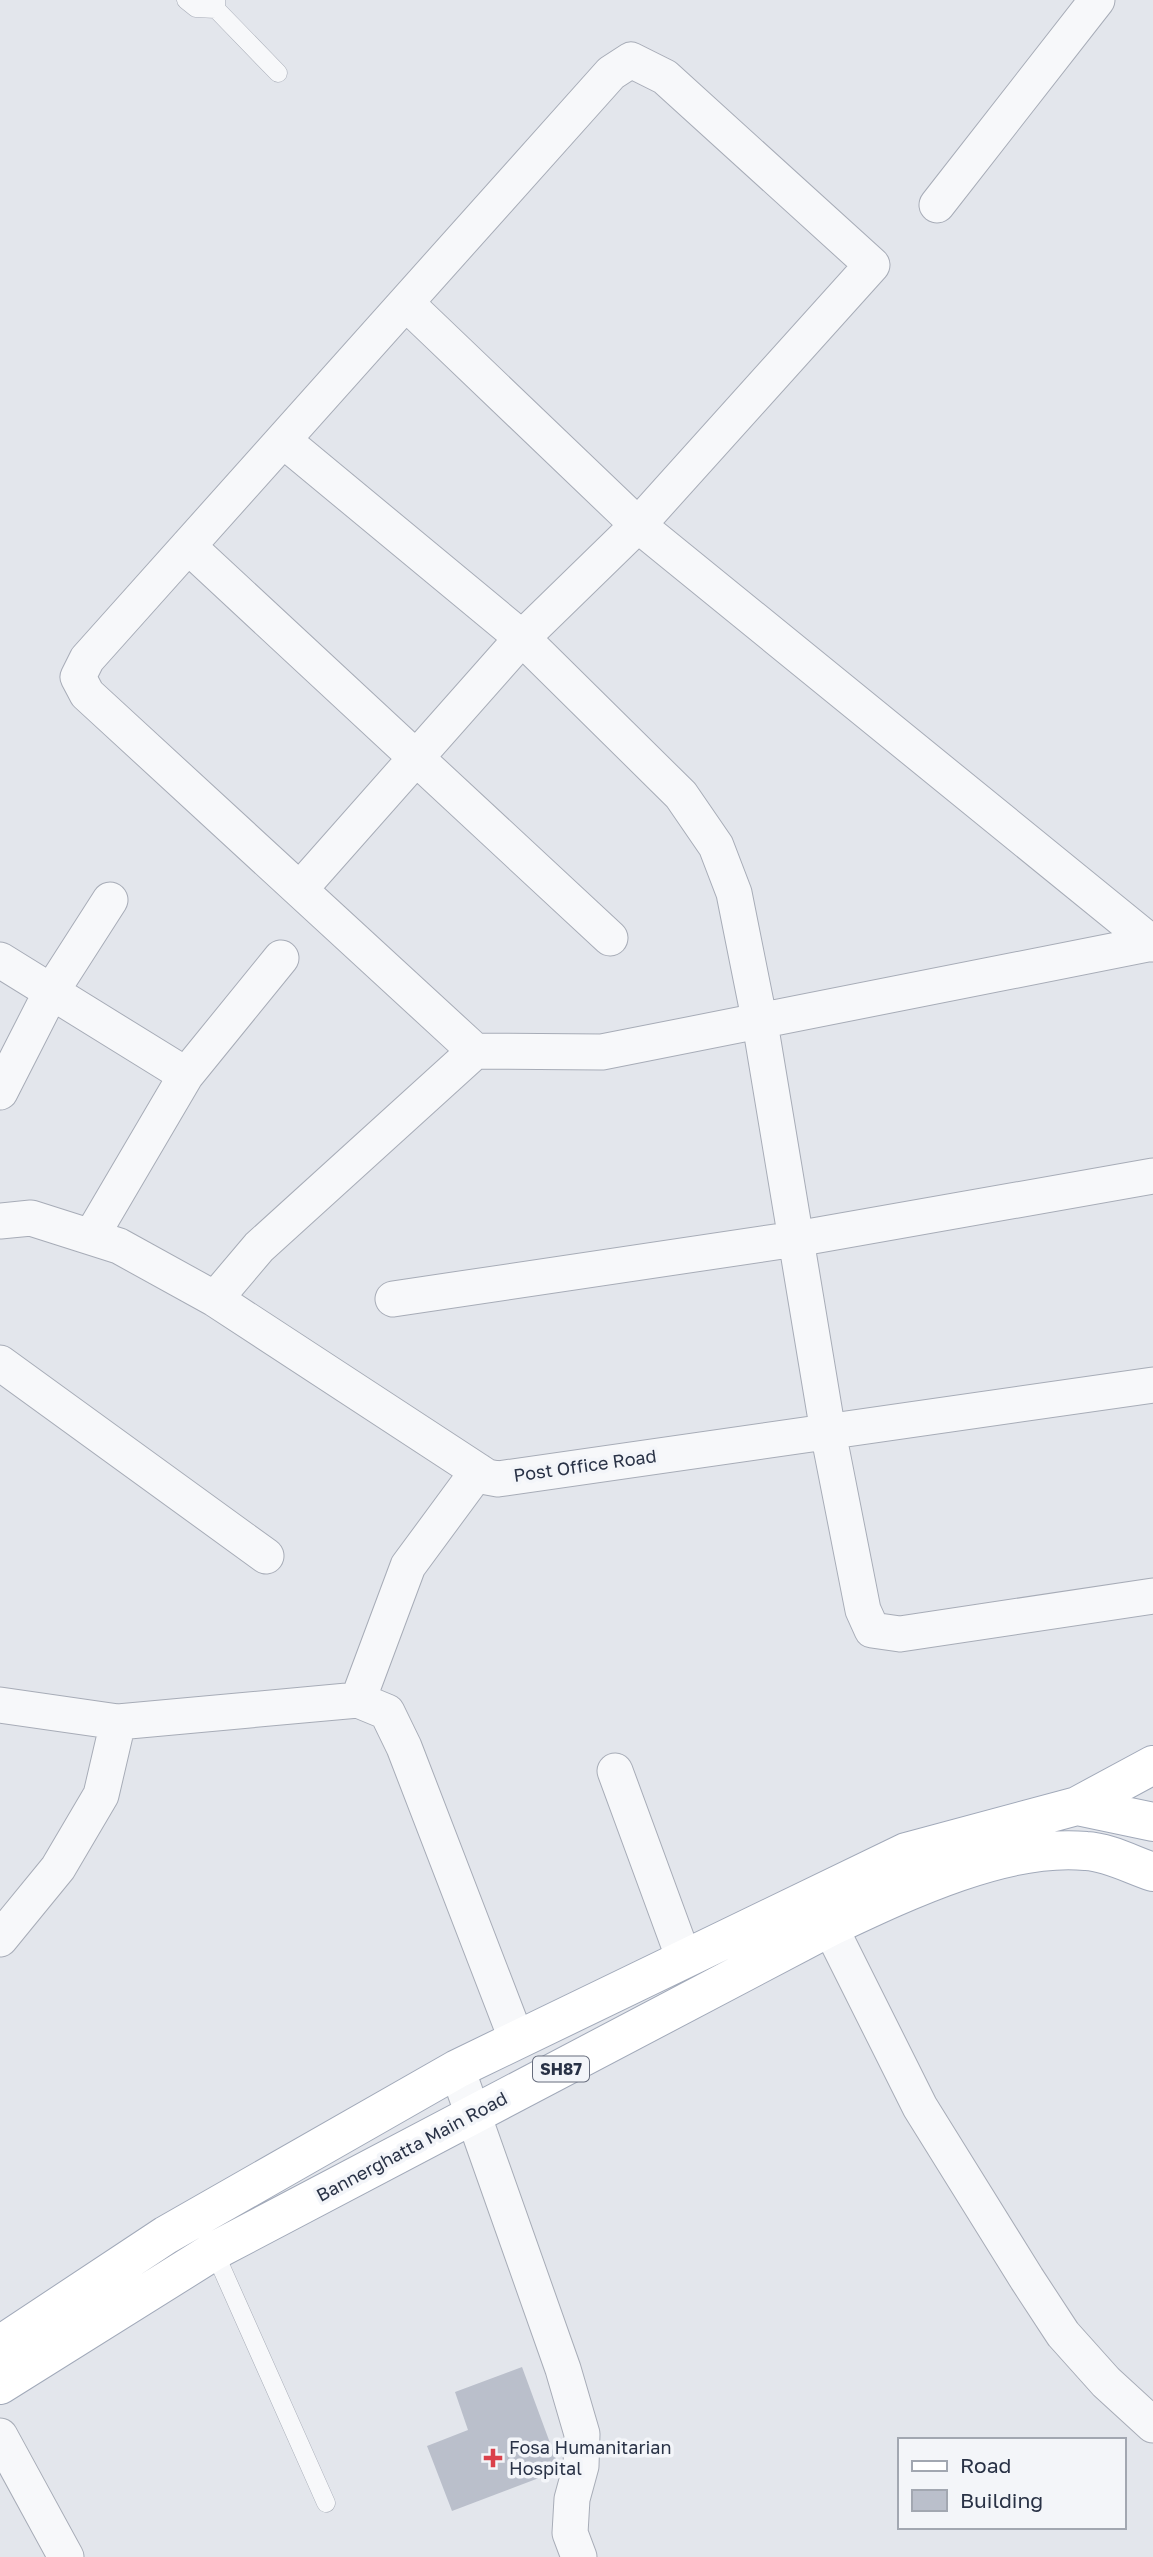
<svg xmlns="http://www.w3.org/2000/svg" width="1153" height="2557" viewBox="0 0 1153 2557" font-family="'Golos Text',sans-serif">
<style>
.building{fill:#babfcb}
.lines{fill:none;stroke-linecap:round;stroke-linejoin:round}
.service-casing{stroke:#a7acb7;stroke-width:19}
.minor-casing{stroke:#a7acb7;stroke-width:37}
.primary-casing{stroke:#a1a9b9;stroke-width:40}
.service{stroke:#f7f8fa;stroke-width:18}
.minor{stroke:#f7f8fa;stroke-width:35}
.primary{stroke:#fff;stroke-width:38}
.poi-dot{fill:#da404b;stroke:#f3f5f9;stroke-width:2.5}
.labels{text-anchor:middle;stroke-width:7;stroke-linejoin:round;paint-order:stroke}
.shield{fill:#f3f5f9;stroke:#666c7c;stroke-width:2}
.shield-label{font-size:16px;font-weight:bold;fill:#293246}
.street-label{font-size:18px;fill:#293246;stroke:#f3f5f9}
.poi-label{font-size:18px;fill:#293246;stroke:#f3f5f9;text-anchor:start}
</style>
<rect width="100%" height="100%" fill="#e3e6ec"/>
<path class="building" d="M522 2367 560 2470 452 2511 427 2446 468 2430 455 2392Z"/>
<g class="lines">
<defs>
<path id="service" d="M186 0 196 8 216 9
M216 0V9L278 73
M214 2251 326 2503"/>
<path id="minor" d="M937 205 1097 0
M407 304 638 525 1153 944
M283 440 522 638 681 795 716 846 734 893 760 1023 828 1432 863 1610 872 1630 900 1634 1153 1596
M188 546 610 938
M300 889 522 638 638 525 872 265 665 77 631 60 611 73 87 659 78 677 87 694 475 1051 602 1052 1153 943
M0 960 186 1075
M0 1092 51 992 110 900
M0 1221 31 1218 119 1246 215 1299 487 1477 498 1479 1153 1385
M92 1235 186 1075 281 958
M215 1299 259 1247 475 1051
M393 1299 796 1239 1153 1176
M0 1363 266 1556
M358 1700 408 1566 478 1471
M0 1705 118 1722 358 1700 387 1712 404 1747 516 2038
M615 1771 684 1959
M830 1927 920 2107 1027 2279 1063 2334 1106 2382 1153 2425
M0 1939 58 1868 101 1795 118 1722
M457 2069 563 2369 582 2434 581 2466 572 2499 570 2533 579 2557
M0 2436 66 2557"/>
<path id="primary" d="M1077 1806 1153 1765
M0 2345 166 2235 457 2069 906 1852 1077 1806 1153 1822
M0 2385 214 2251 830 1927C902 1893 1005 1843 1086 1851 1108 1852 1132 1865 1153 1872"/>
</defs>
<use href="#service" class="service-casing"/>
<use href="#minor" class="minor-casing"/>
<use href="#primary" class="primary-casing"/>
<use href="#service" class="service"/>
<use href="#minor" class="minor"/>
<use href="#primary" class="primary"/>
</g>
<path class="poi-dot" d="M489.5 2447.5h7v7h7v7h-7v7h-7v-7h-7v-7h7z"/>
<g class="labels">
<rect class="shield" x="533" y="2056.5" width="56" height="25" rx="5"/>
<g class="shield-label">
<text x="561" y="2075">SH87</text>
</g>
<g class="street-label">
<text transform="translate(585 1466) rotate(-8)" y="6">Post Office Road</text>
<text transform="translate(412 2147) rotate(-28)" y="6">Bannerghatta Main Road</text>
</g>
<g class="poi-label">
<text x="509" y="2454">Fosa Humanitarian<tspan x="509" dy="21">Hospital</tspan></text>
</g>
</g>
<rect x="898" y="2438" width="228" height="91" fill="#f3f5f9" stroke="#a2a7b1" stroke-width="2"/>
<rect x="912" y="2461" width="35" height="10" fill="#ffffff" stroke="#a2a7b1" stroke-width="2"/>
<text x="960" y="2473" font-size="21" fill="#293246">Road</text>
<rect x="912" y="2490" width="35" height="21" fill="#babfcb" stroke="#a2a7b1" stroke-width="2"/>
<text x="960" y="2508" font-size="21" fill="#293246">Building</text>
</svg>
